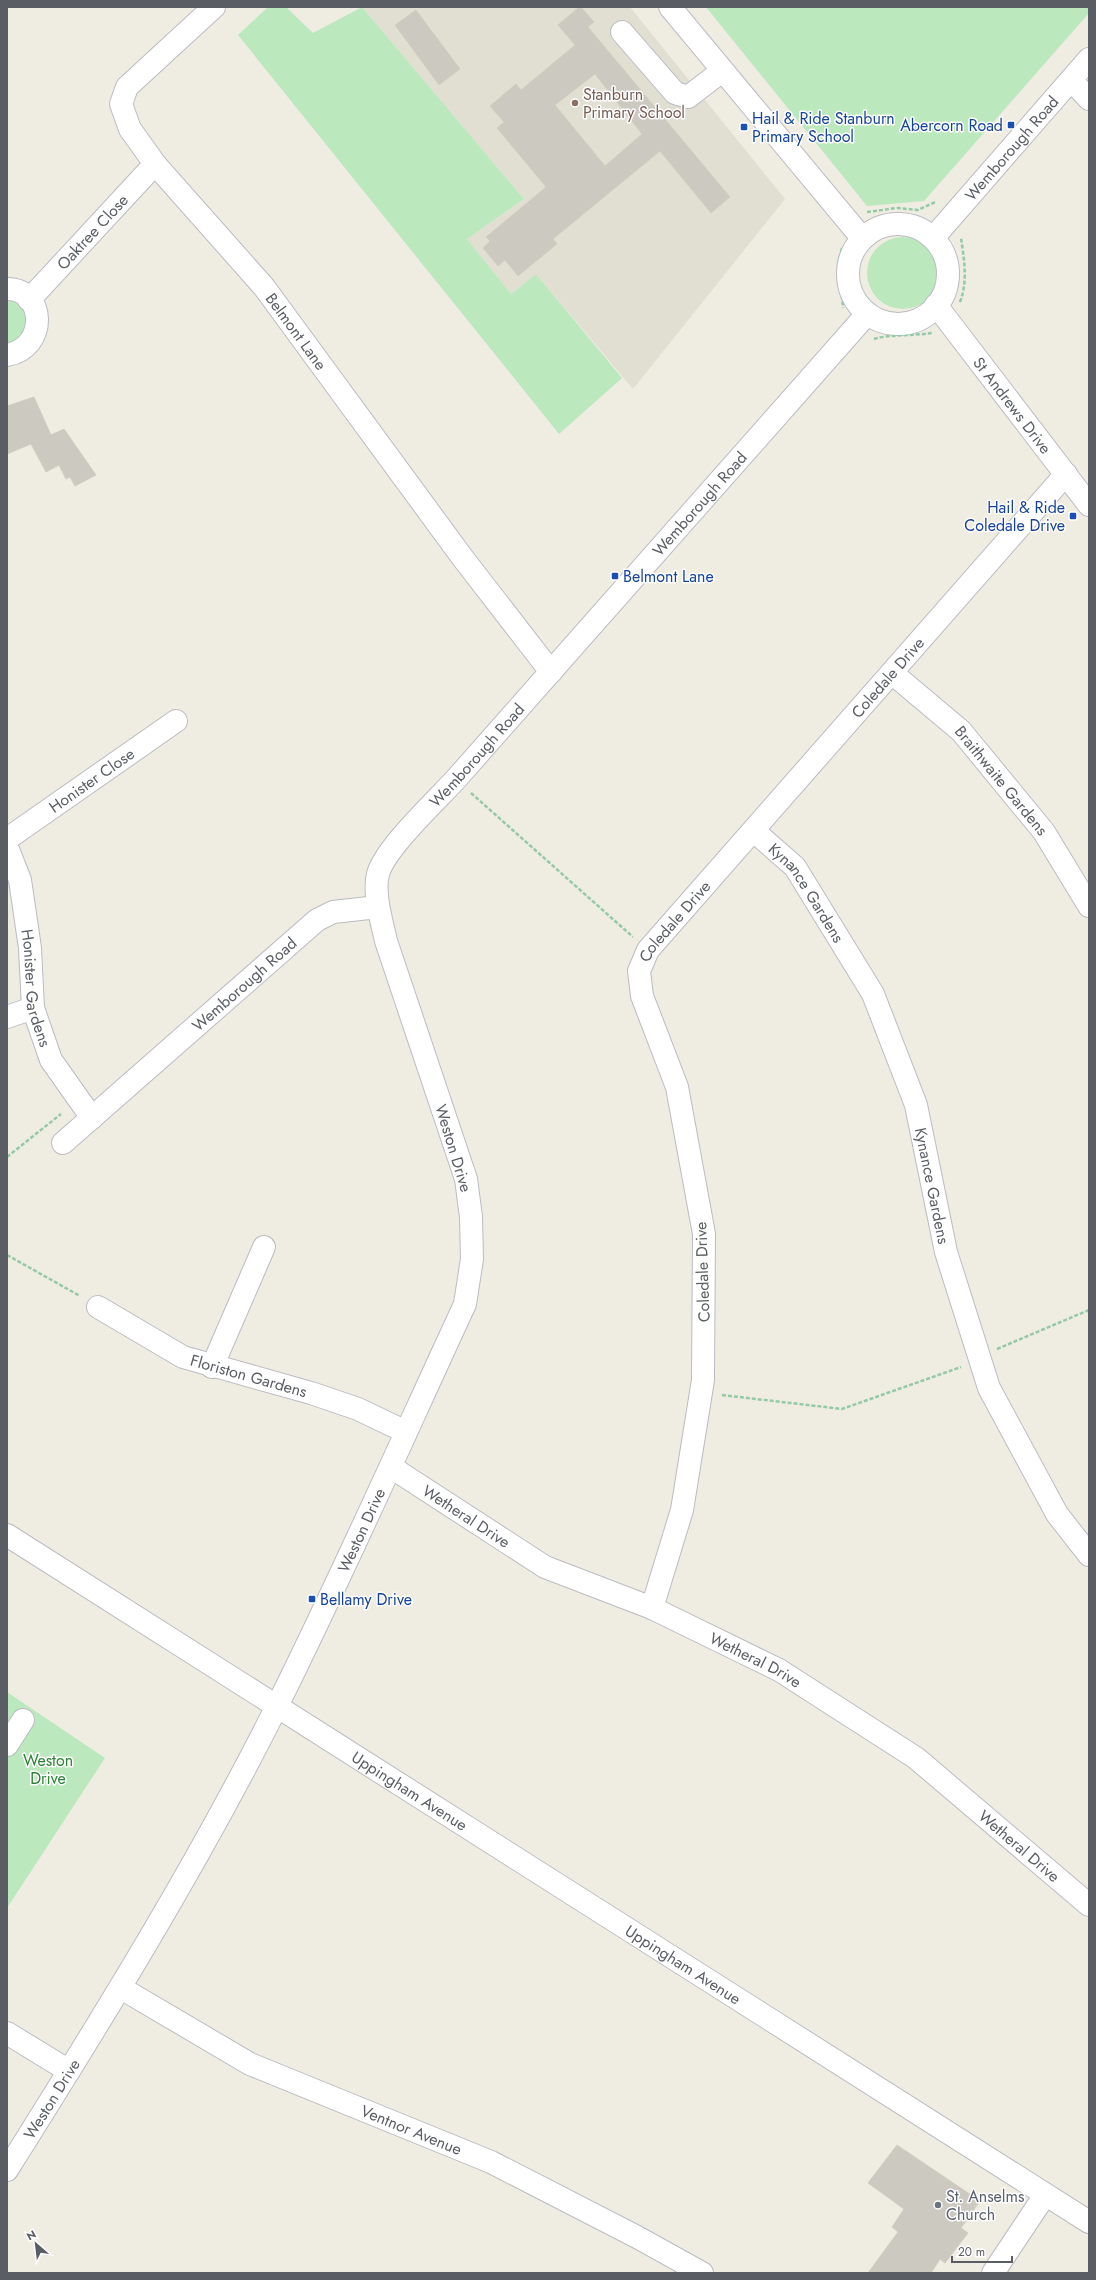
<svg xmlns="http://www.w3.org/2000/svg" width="1096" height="2280" viewBox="0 0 1096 2280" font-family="Jost,sans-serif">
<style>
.education{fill:#e1dfd2}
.green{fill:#bce8be}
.building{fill:#ccc9c1;stroke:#d4cec0;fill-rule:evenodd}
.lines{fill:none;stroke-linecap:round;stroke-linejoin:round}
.minor-casing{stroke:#babcc2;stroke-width:24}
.path{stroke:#94caa6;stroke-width:2.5;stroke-dasharray:4 2;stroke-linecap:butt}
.minor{stroke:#fff;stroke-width:22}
.education-dot{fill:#8d6e63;stroke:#fff;stroke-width:1.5}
.transit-dot{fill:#1a4fb4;stroke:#fff;stroke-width:1.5}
.worship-dot{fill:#6b7280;stroke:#fff;stroke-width:1.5}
.labels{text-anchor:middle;stroke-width:3;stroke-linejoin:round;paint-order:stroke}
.education-label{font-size:16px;fill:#785e54;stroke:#fff;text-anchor:start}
.transit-label{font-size:16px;fill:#164399;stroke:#fff;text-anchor:start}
.street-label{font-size:16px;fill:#5a5e64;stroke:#fff}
.park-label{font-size:16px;fill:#2c8235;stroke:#fff}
.worship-label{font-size:16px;fill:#5b616d;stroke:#fff;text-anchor:start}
</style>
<rect width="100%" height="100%" fill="#efece2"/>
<path class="education" d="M362 7H630L785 199 633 389 536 274 511 294 467 239 524 199Z"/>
<path class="green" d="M268 7H286L313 33 362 7 524 199 467 239 511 294 536 274 622 378 559 434 238 35Z
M706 7H1089V13L924 201 867 206Z
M867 273a36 36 0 1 1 72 0a36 36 0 1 1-72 0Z
M7 298C32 301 33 341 7 343Z
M7 1692 105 1758 7 1908Z"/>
<path class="building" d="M579 7H581L594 22 588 27 730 197 711 213 660 151 553 239 557 244 518 276 505 260 498 266 483 248 490 241 486 237 546 187 497 128 504 122 490 106 516 84 521 90 575 45 558 25ZM595 74 642 134 605 166 555 105Z
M416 10 460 69 439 85 395 25Z
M34 397 51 435 64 429 96 475 75 486 70 477 66 479 59 465 46 472 31 444 7 454V406Z
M897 2145 980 2201 961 2228 968 2233 945 2263 940 2259 931 2273H868L898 2232 892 2227 904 2209 868 2183Z"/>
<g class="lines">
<defs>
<g id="minor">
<path id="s1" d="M214 7 127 87 121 104 130 129 155 164 264 287 462 557 551 672"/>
<path d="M670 7 862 238"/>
<path d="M622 32 675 93 688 97 722 71"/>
<path d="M1071 80 1089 99"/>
<circle cx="898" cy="274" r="50"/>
<path id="s2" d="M934 237 1089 59"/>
<path d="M7 289C46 289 48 348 7 355"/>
<path id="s3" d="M29 300 155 164"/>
<path id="s4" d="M936 305 1089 505"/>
<path id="s5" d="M892 673 961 731 1044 832 1089 906"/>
<path id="s6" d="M754 831 795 867 873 994 916 1105 946 1252 989 1388 1057 1514 1089 1555"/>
<path id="s7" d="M7 839 176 721"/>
<path id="s8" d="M7 847 20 880 30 948 33 1008 51 1060 92 1118"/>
<path d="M7 1017 33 1008"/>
<path id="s9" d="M63 1143 317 920 333 912 378 907"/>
<path id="s10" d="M98 1307 183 1357 311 1393 358 1409 406 1432"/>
<path d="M212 1367 264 1247"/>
<path id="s11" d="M391 1467 545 1567 652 1608 779 1670 916 1758 1089 1905"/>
<path id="s12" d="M7 1535 1089 2222"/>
<path id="s13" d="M652 1608 682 1510 703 1380 704 1234 677 1087 642 996 639 971 648 950 1066 474"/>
<path d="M7 1745 23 1720"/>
<path id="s14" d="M121 1988 250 2064 491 2162 637 2237 702 2273"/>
<path d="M7 2033 69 2071"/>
<path id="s15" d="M7 2170C102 2019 197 1866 277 1706 343 1574 403 1438 465 1304L472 1259 471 1217 466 1179 386 941C382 922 373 894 378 874 385 848 437 800 456 779L867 314"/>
<path d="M993 2273 1045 2195"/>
</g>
</defs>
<use href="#minor" class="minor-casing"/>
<path class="path" d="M867 212 897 208 918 210 935 202
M842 248 839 260 843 308
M960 302C968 282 964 258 961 238
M874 339C890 334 914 336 932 333
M471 793 633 937
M7 1157 61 1114
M7 1255 80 1296
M997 1349 1089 1310
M722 1395 842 1409 961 1367"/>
<use href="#minor" class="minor"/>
</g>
<circle class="education-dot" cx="575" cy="103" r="4"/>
<g class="transit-dot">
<rect x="1007" y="121" width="8" height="8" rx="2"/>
<rect x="740" y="123" width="8" height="8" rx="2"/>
<rect x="1069" y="512" width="8" height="8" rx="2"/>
<rect x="611" y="572" width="8" height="8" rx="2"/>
<rect x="308" y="1595" width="8" height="8" rx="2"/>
</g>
<circle class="worship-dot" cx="938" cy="2205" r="4"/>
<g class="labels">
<g class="education-label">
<text x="583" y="100">Stanburn<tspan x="583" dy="18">Primary School</tspan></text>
</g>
<g class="transit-label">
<text x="752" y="124">Hail &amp; Ride Stanburn<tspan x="752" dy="18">Primary School</tspan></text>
<text x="1003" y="131" text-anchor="end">Abercorn Road</text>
<text x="1065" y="513" text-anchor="end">Hail &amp; Ride<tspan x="1065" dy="18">Coledale Drive</tspan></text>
<text x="623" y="582">Belmont Lane</text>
<text x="320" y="1605">Bellamy Drive</text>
</g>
<g class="street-label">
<text dy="6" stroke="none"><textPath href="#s2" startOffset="118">Wemborough Road</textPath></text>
<text dy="6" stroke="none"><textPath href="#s3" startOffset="93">Oaktree Close</textPath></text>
<text dy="6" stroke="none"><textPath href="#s1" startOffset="425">Belmont Lane</textPath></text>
<text dy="6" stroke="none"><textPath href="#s4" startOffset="126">St Andrews Drive</textPath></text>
<text dy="6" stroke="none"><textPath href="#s15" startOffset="1917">Wemborough Road</textPath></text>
<text dy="6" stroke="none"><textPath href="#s13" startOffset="1038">Coledale Drive</textPath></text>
<text dy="6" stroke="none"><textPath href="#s15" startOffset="1581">Wemborough Road</textPath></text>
<text dy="6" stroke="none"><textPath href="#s7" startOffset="103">Honister Close</textPath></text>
<text dy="6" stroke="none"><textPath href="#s5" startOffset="154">Braithwaite Gardens</textPath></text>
<text dy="6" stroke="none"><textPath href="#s6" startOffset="82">Kynance Gardens</textPath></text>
<text dy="6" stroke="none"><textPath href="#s13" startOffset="714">Coledale Drive</textPath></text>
<text dy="6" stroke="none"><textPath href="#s9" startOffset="241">Wemborough Road</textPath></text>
<text dy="6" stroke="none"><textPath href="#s8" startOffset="145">Honister Gardens</textPath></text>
<text transform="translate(454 1148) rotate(73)" y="6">Weston Drive</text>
<text dy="6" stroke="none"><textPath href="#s6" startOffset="405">Kynance Gardens</textPath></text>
<text transform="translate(702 1272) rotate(-92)" y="6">Coledale Drive</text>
<text dy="6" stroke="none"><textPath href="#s10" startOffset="167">Floriston Gardens</textPath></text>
<text dy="6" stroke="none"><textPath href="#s11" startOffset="90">Wetheral Drive</textPath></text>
<text dy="6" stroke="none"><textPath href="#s15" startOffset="732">Weston Drive</textPath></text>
<text dy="6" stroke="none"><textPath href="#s11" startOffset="414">Wetheral Drive</textPath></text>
<text dy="6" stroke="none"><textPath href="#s12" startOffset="477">Uppingham Avenue</textPath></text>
<text dy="6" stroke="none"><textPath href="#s11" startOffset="738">Wetheral Drive</textPath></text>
<text dy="6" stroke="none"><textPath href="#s12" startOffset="801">Uppingham Avenue</textPath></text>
<text dy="6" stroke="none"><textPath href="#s15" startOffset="84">Weston Drive</textPath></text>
<text dy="6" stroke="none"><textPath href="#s14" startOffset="324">Ventnor Avenue</textPath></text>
</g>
<g class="park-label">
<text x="48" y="1766">Weston<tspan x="48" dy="18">Drive</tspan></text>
</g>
<g class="worship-label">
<text x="946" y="2202">St. Anselms<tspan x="946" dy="18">Church</tspan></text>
</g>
</g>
<rect width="1096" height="2280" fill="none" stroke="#5a5e64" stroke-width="16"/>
<g transform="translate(36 2244) rotate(332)" stroke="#ffffff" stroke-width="3" paint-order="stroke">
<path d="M0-3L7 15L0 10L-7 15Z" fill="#5a5e64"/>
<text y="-6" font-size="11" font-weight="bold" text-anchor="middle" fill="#5a5e64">N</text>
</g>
<path d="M952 2256v6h60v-6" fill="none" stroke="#5a5e64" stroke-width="2"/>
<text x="958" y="2256" font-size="12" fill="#5a5e64" stroke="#ffffff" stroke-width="3" paint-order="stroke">20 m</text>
</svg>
